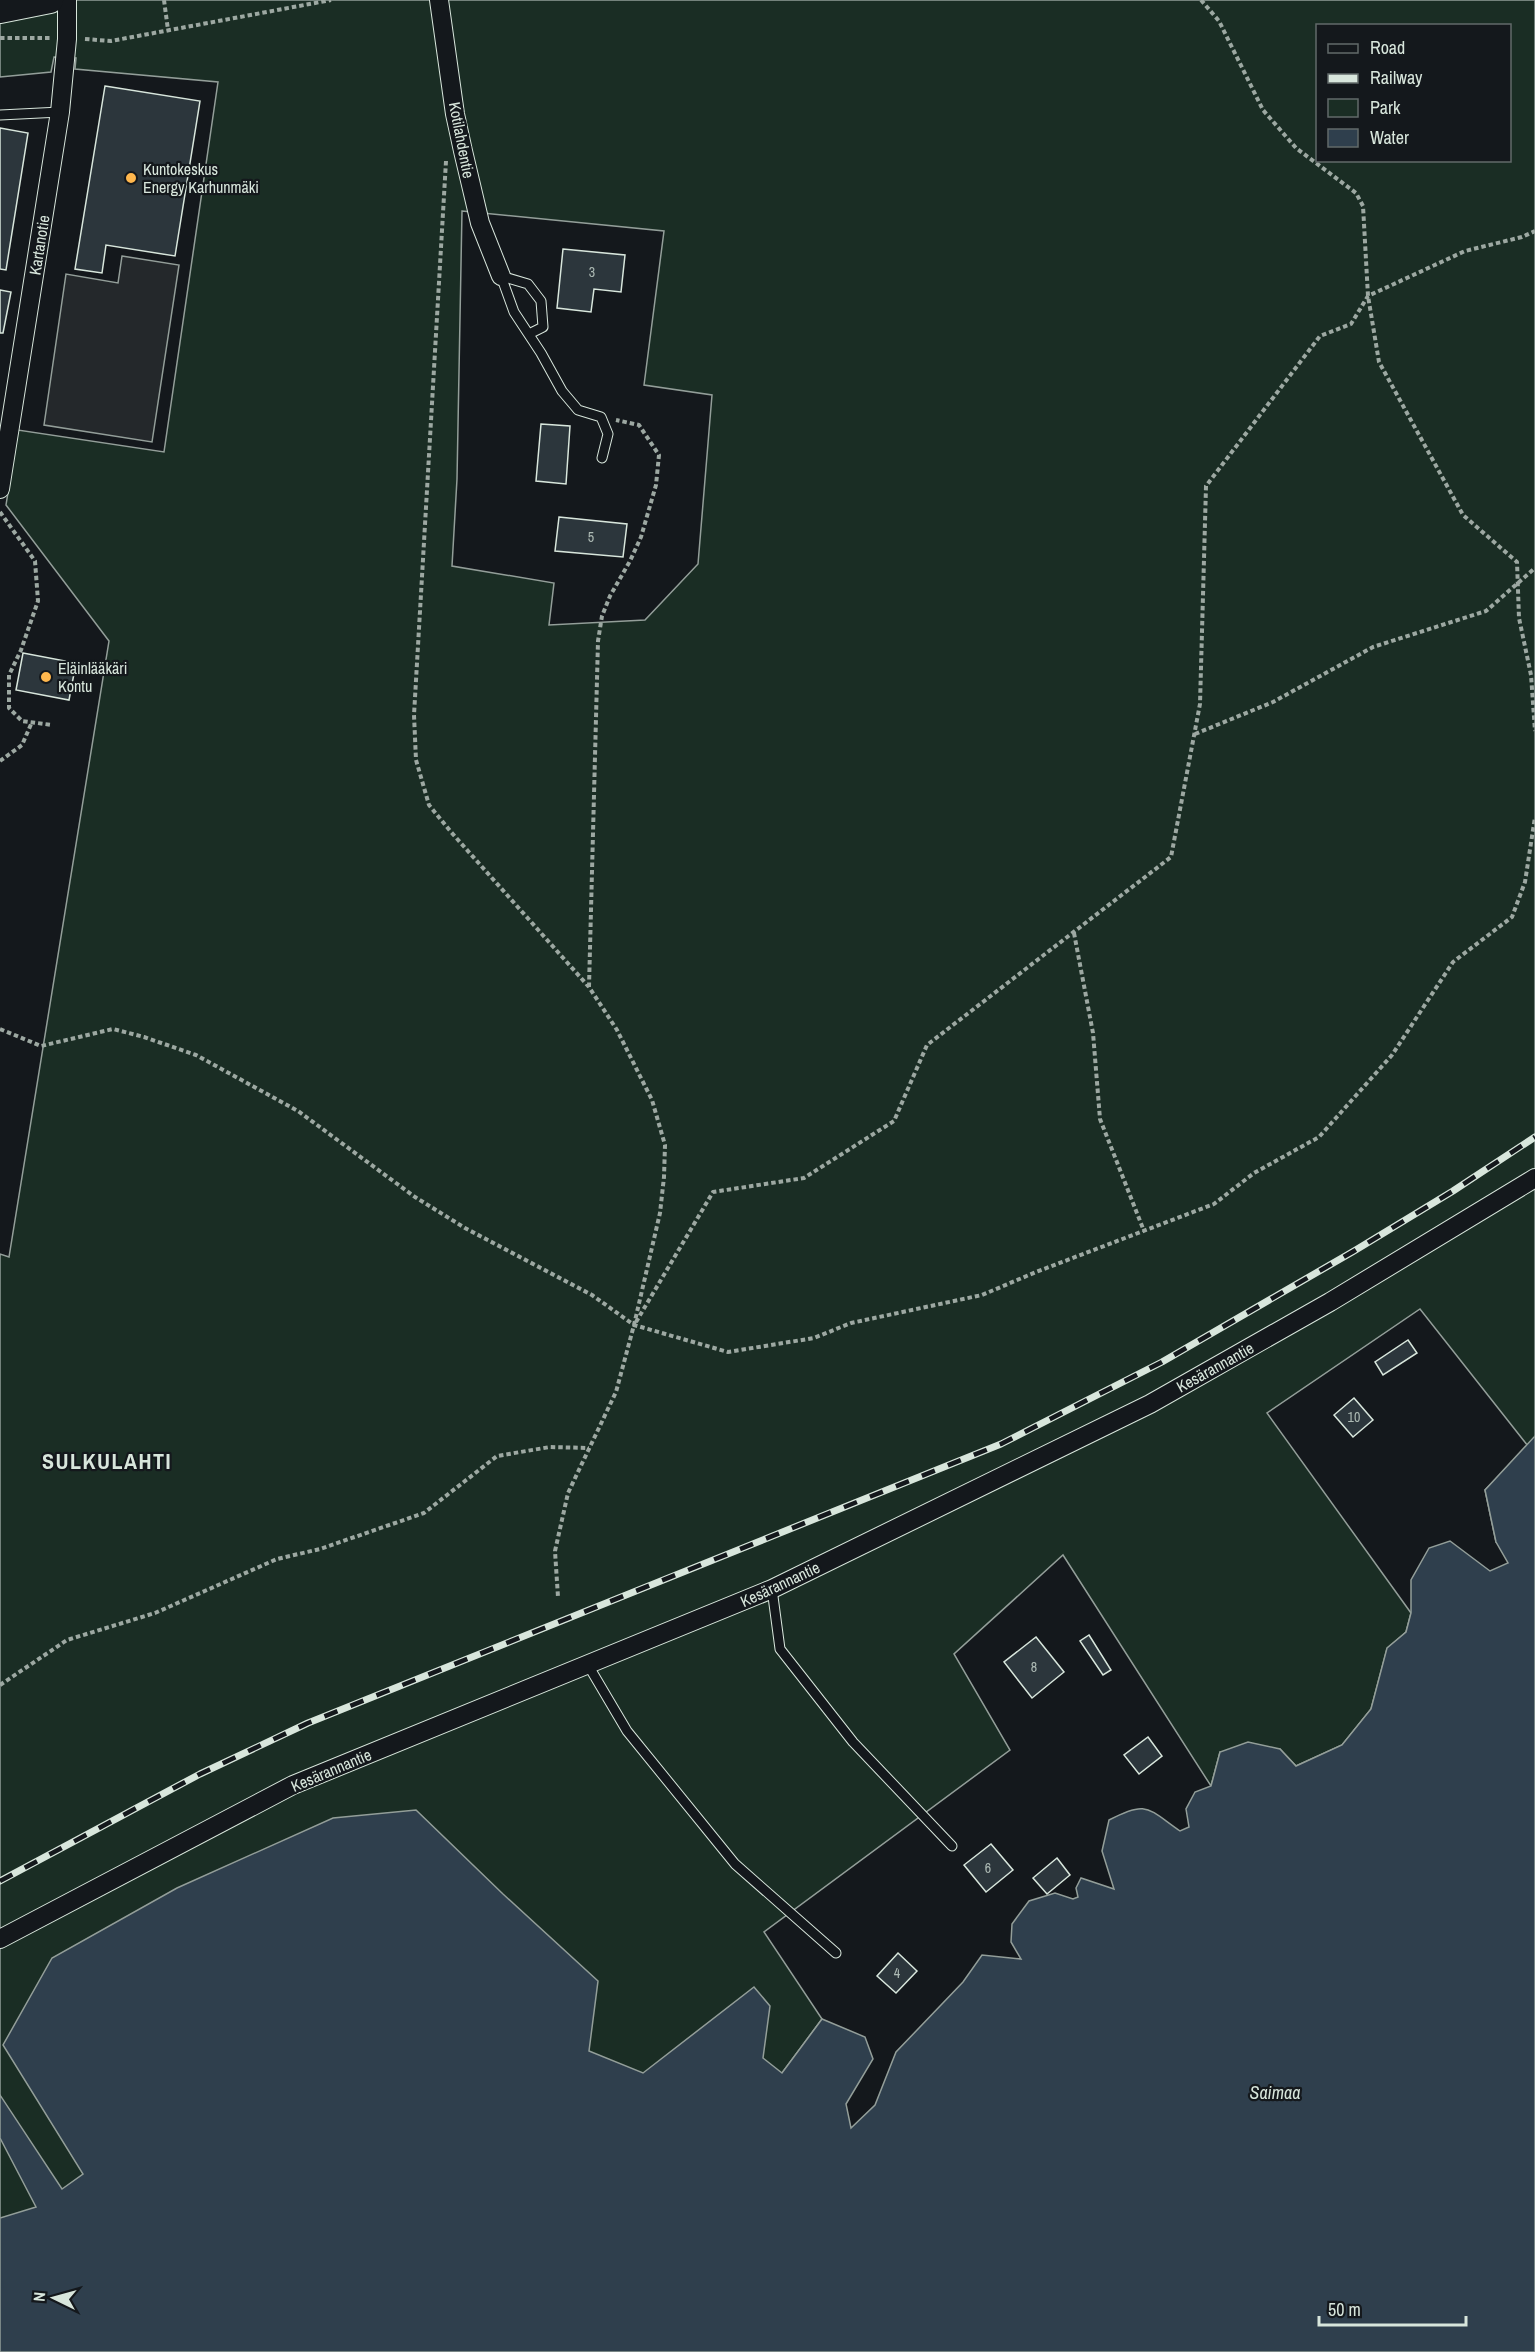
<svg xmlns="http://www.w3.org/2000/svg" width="1535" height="2352" viewBox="0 0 1535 2352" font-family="'Archivo Narrow',sans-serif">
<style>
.green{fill:#1a2d24;stroke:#939e99;stroke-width:1.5;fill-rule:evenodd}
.parking{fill:#24282b;stroke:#939e99;stroke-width:1.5}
.water{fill:#2f3f4d;stroke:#939e99;stroke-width:1.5}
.building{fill:#2c363c;stroke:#d8e6dc;stroke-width:1.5}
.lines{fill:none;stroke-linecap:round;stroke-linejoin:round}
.lane-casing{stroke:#d8e6dc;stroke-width:11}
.street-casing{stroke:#d8e6dc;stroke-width:20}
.secondary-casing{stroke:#d8e6dc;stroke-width:28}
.path{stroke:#9da8a2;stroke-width:4;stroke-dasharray:4.5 3;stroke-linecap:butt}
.lane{stroke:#14181c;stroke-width:9}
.street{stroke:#14181c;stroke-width:18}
.secondary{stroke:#14181c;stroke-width:26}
.rail-casing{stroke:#d8e6dc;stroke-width:7}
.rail{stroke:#14181c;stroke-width:4.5;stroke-dasharray:14;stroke-linecap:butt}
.poi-dot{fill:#ffb74d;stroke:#14181c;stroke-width:2}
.labels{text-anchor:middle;stroke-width:4.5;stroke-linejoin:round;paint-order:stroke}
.number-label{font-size:14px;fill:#adbab4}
.street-label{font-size:16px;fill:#d8e6dc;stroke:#14181c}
.poi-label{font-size:16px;fill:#d8e6dc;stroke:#14181c;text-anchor:start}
.water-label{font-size:18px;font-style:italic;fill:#d8e6dc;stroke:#14181c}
.district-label{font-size:22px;font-weight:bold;letter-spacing:1.5px;fill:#d8e6dc;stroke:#14181c}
</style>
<rect width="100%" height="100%" fill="#14181c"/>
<path class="green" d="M0 0H1535V1574L1496 1542 1485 1490 1528 1446 1420 1309 1267 1413 1411 1613 1406 1632 1387 1649 1371 1709 1342 1745 1296 1766 1280 1749 1220 1752 1211 1786 1063 1555 954 1654 1010 1750 764 1932 822 2019 782 2073 0 2352V1254L9 1257 109 641 6 505 18 430 164 452 218 82 75 69 76 58 54 57 51 72 0 77ZM1318 26H1510V160H1318ZM462 211 664 231 644 385 712 395 698 564 645 620 549 625 554 583 452 566 457 479Z"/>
<path class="parking" d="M122 256 179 265 152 442 44 425 66 274 118 283Z"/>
<path class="water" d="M1535 1436V2352H0V2218L36 2207 0 2138V2095L62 2189 83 2174 3 2045 52 1958 177 1888 333 1818 416 1810 503 1894 598 1981 589 2051 643 2073 754 1987 770 2006 763 2058 782 2073 822 2019 865 2037 873 2059 846 2104 851 2128 875 2105 896 2052 963 1982 982 1955 1021 1959 1011 1942 1012 1924 1029 1901 1055 1893 1073 1899 1078 1897 1076 1888 1081 1878 1114 1889 1102 1851 1109 1820C1147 1800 1147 1808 1180 1831L1189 1827 1186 1809 1195 1792 1211 1786 1220 1752 1248 1742 1280 1749 1296 1766 1342 1745 1371 1709 1387 1648 1406 1632 1411 1613V1580L1429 1548 1450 1541 1490 1571 1508 1563 1496 1542 1485 1490Z"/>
<path class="building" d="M105 86 200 101 175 256 106 245 102 273 75 269Z
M0 128 28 133 6 270 0 269Z
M563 249 625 255 621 292 594 289 591 312 557 308Z
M0 290 11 292 3 333H0Z
M541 424 570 426 566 484 536 481Z
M559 517 627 524 623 557 555 551Z
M23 653 76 663 69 700 16 690Z
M1408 1340 1417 1353 1383 1375 1375 1362Z
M1354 1398 1373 1420 1353 1437 1334 1415Z
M1089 1635 1111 1670 1103 1675 1080 1641Z
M1036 1637 1064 1672 1032 1698 1004 1662Z
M1148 1737 1162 1756 1139 1774 1124 1755Z
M991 1844 1013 1870 986 1892 964 1865Z
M1057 1858 1070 1875 1047 1894 1033 1878Z
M898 1953 917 1971 896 1993 877 1976Z"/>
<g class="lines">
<defs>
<path id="lane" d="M0 115 60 112
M501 276 514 312 541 353 562 391 578 410 601 417 608 434 602 458
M501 276 528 284 541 301 543 327 529 334
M772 1589 780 1649 853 1742 952 1846
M588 1665 627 1731 735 1864 836 1953"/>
<path id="street" d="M439 0 455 114 463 151 480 223 501 276
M0 489 60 112 67 39V0
M0 1939 293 1785 772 1589 1150 1404 1330 1302 1535 1178"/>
<path id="secondary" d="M0 10 50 0"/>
</defs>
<use href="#lane" class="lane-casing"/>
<use href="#street" class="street-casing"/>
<use href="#secondary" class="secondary-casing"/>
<path class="path" d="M164 0 168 30
M1201 0 1219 21 1263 110 1296 148 1356 193 1363 206 1368 296 1379 362 1463 515 1517 562 1519 618 1531 675 1535 731
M0 38H50
M85 39 111 41 331 0
M446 161 414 715 416 760 429 805 451 832 589 987 617 1030 652 1100 665 1145 664 1177 660 1213 634 1325 616 1392 568 1493 555 1551 558 1597
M0 512 35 561 38 601 21 650 9 675V708L22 721 52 725
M1195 734 1273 702 1373 647 1486 611 1535 568
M0 761 22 745 32 722
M1074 933 1093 1033 1100 1119 1144 1231
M589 987 598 641 602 616 610 596 630 561 641 537 656 485 659 455 639 425 616 420
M0 1029 41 1046 113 1029 144 1037 196 1055 298 1111 415 1197 465 1228 592 1295 634 1325 728 1352 814 1338 851 1323 982 1295 1036 1272 1214 1204 1254 1173 1319 1137 1392 1055 1453 962 1512 917 1525 882 1535 817
M636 1322 713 1192 804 1178 894 1121 927 1045 1171 857 1200 704 1206 486 1320 336 1351 324 1368 296 1465 251 1522 237 1535 231
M0 1685 67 1640 155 1613 277 1559 320 1549 424 1513 497 1456 550 1447 589 1448"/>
<use href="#lane" class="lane"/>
<use href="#street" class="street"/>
<use href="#secondary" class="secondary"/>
<defs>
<path id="rail" d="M0 1881 200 1774 308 1723 1001 1444 1162 1362 1354 1251 1453 1191 1535 1137"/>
</defs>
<use href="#rail" class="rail-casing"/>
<use href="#rail" class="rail"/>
</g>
<g class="poi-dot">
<circle cx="131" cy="178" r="6"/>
<circle cx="46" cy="677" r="6"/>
</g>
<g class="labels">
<g class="number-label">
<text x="592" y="277">3</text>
<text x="591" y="542">5</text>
<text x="1354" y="1422">10</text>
<text x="1034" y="1672">8</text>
<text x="988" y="1873">6</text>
<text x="897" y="1978">4</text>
</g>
<g class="street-label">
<text transform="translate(462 140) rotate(79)" y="6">Kotilahdentie</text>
<text transform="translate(39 245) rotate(-81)" y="6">Kartanotie</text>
<text transform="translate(1215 1367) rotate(-29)" y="6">Kesärannantie</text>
<text transform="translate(780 1584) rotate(-25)" y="6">Kesärannantie</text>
<text transform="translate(331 1770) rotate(-23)" y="6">Kesärannantie</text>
</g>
<g class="poi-label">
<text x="143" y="175">Kuntokeskus<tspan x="143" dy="18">Energy Karhunmäki</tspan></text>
<text x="58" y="674">Eläinlääkäri<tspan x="58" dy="18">Kontu</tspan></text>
</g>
<g class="water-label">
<text x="1275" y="2099">Saimaa</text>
</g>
<g class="district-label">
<text x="107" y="1469">SULKULAHTI</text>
</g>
</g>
<rect x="1316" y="24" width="195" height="138" fill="#14181c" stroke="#626a69" stroke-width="1.5"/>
<rect x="1328" y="44" width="30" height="9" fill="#14181c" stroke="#626a69" stroke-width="1.5"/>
<text x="1370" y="54" font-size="18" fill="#d8e6dc">Road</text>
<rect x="1328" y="74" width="30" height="9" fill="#d8e6dc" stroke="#626a69" stroke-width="1.5"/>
<text x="1370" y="84" font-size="18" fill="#d8e6dc">Railway</text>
<rect x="1328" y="99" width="30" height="18" fill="#1a2d24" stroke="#626a69" stroke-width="1.5"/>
<text x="1370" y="114" font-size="18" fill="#d8e6dc">Park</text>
<rect x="1328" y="129" width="30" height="18" fill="#2f3f4d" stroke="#626a69" stroke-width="1.5"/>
<text x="1370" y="144" font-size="18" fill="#d8e6dc">Water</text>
<g transform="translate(54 2298) rotate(275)" stroke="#14181c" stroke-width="4.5" paint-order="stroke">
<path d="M0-4.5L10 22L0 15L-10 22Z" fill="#d8e6dc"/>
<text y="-9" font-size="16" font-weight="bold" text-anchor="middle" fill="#d8e6dc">N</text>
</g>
<path d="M1319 2316v9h147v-9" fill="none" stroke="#d8e6dc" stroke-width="3"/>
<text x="1328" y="2316" font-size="18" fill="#d8e6dc" stroke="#14181c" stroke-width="4.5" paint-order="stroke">50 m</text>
</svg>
